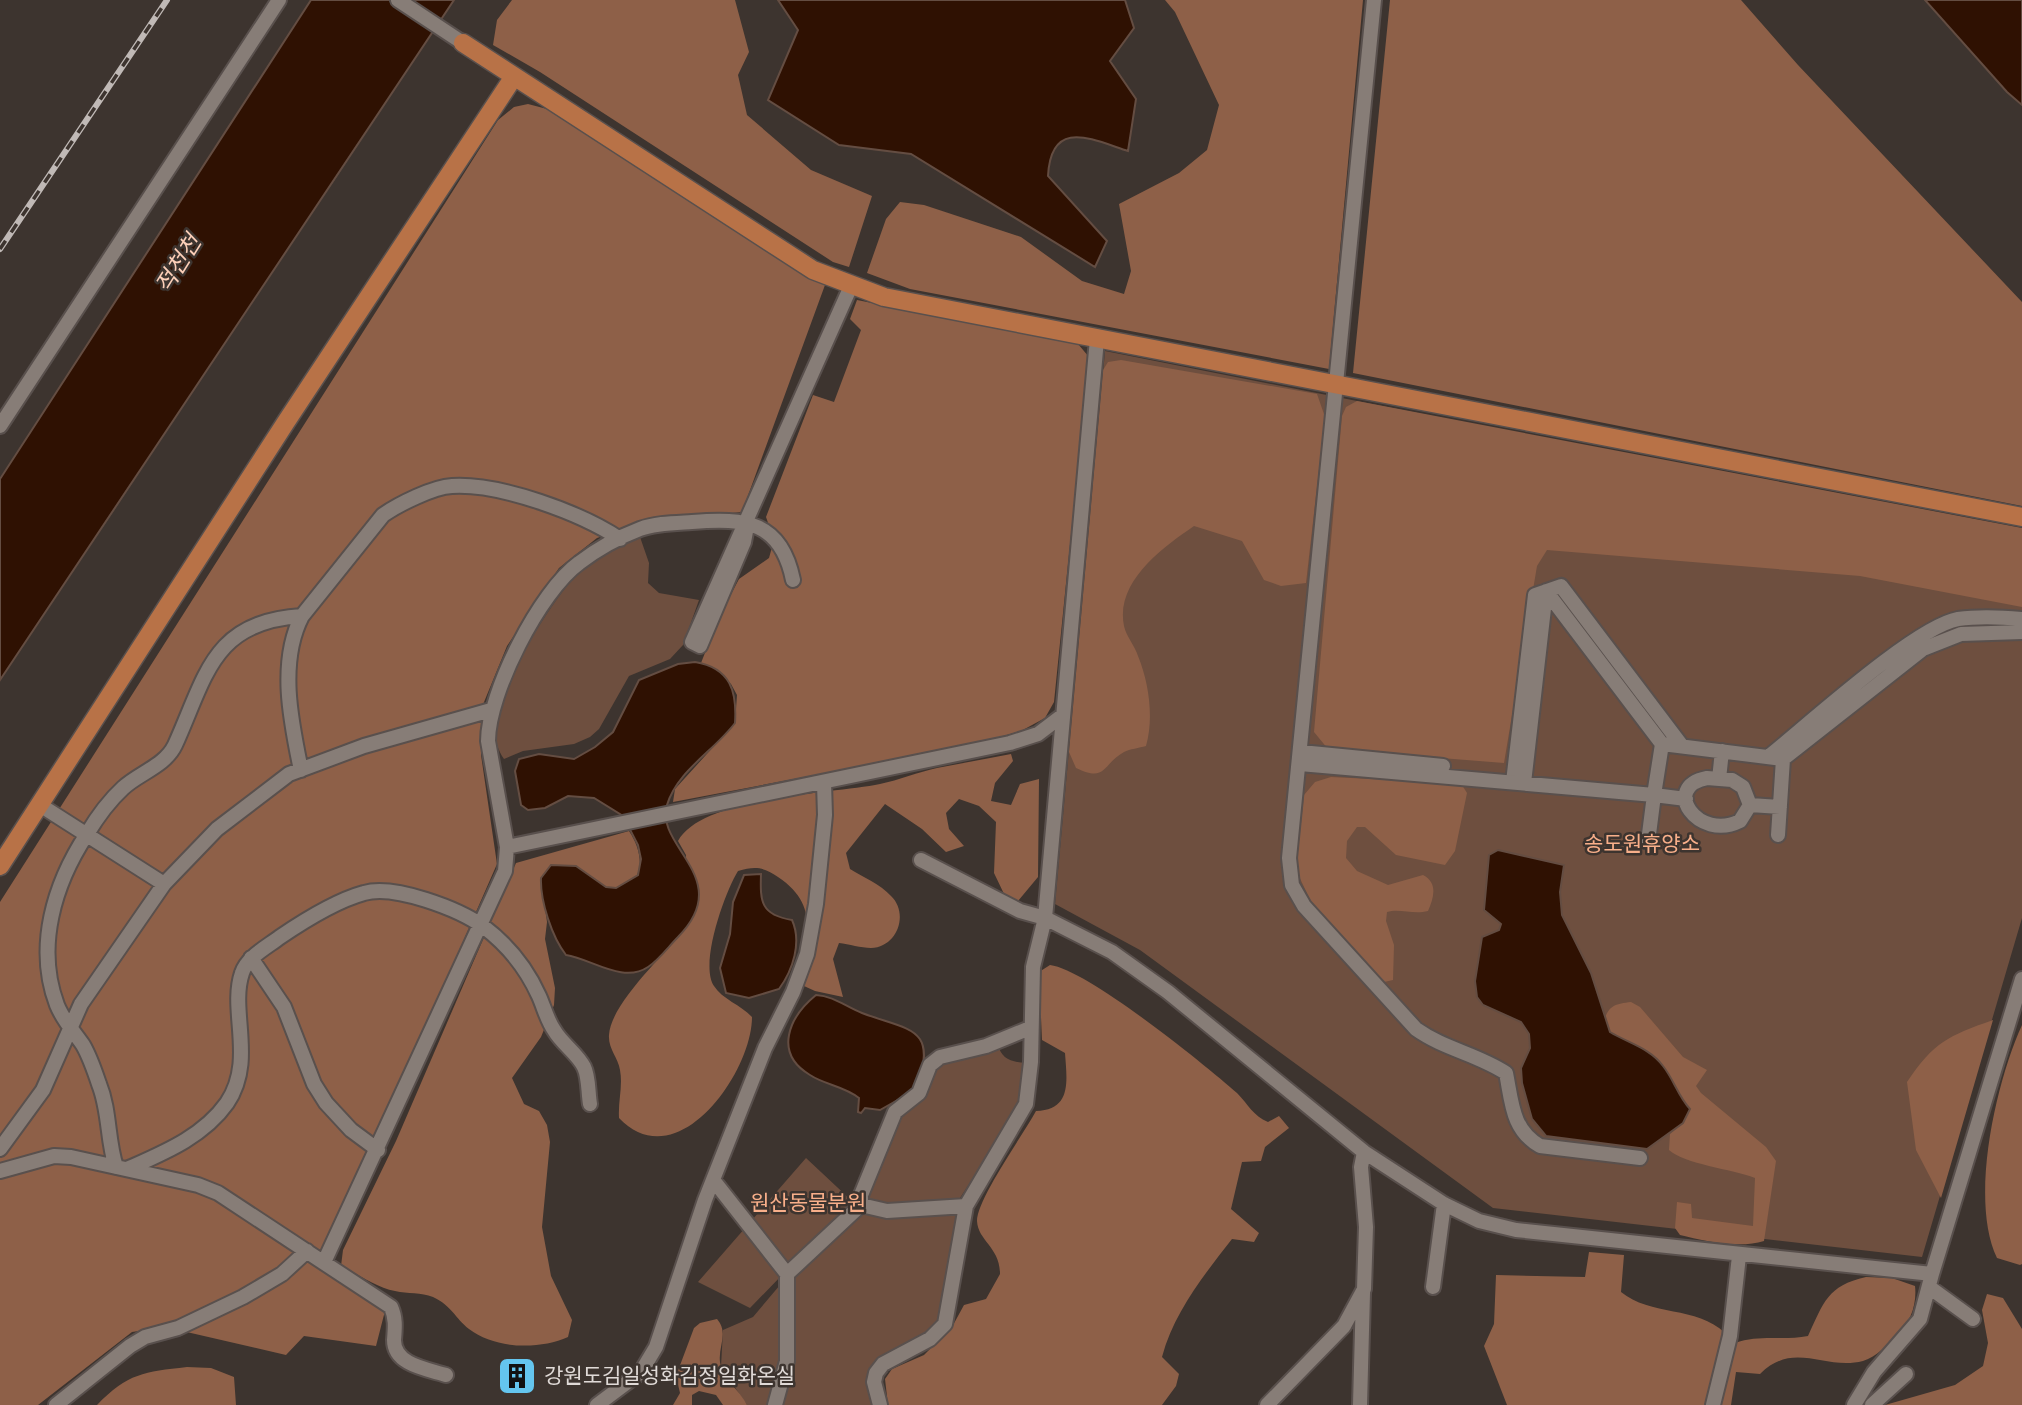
<svg xmlns="http://www.w3.org/2000/svg" width="2022" height="1405" viewBox="0 0 2022 1405" font-family="'Nunito Sans','Noto Sans KR',sans-serif">
<style>
.green{fill:#6e4f3f}
.forest{fill:#8e6048}
.water{fill:#2f1102;stroke:#644d42;stroke-width:2}
.lines{fill:none;stroke-linecap:round;stroke-linejoin:round}
.minor-casing{stroke:#59504d;stroke-width:18}
.major-casing{stroke:#59504d;stroke-width:21}
.minor{stroke:#877d77;stroke-width:14}
.major{stroke:#b87247;stroke-width:18}
.rail-casing{stroke:#c0b9b6;stroke-width:6}
.rail{stroke:#3d342f;stroke-width:3.5;stroke-dasharray:10;stroke-linecap:butt}
.labels{text-anchor:middle;stroke-width:5;stroke-linejoin:round;paint-order:stroke}
.park-label{font-size:21px;fill:#f8af8a;stroke:#3d342f}
.poi-label{font-size:21px;fill:#e0dad7;stroke:#3d342f;text-anchor:start}
.water-label{font-size:23px;font-style:italic;fill:#fccfb8;stroke:#3d342f}
</style>
<rect width="100%" height="100%" fill="#3d342f"/>
<path class="green" d="M1105 351 2022 533V918L1922 1257 1493 1208 1140 950 1055 904Z
M640 537 649 563 648 583 659 593 699 600 683 645 670 659 629 676 599 729 590 737 574 744 523 751 504 759C498 751 494 737 493 728 491 697 558 589 583 568 600 555 621 546 640 537Z
M998 1044C1001 1059 1011 1062 1026 1063L1021 1105 958 1201 883 1205 869 1198 868 1188 899 1113 938 1063Z
M806 1158 853 1202 750 1308 698 1282Z
M859 1212 958 1213 938 1327 878 1363 875 1405H780L794 1278Z
M780 1285C786 1327 780 1364 769 1405H747L721 1367 723 1330 753 1317Z"/>
<path class="forest" d="M512 0H735L749 52 738 75 747 115 811 170 872 196 849 267 833 262 540 72 493 45 497 20Z
M1165 0H1363L1329 369 910 289 867 273 886 219 900 202 924 205 1021 237 1082 281 1124 294 1131 271 1119 204 1179 173 1207 150 1219 105 1175 12Z
M1390 0H1741L1798 65 2022 302V506L1353 373Z
M528 104 547 109 793 268 825 285 742 512 643 522 597 538 559 568 507 646 482 707 481 730V755L497 864 342 1218 314 1265 386 1307 376 1346 304 1336 286 1355 165 1327 132 1332 38 1405H0V902L498 120 514 107Z
M857 300 1078 344 1089 357 1054 702 1045 718 1021 731 968 746 673 802 675 789 735 723 737 695 731 684 714 668 701 663 719 617 739 579 769 558 774 540 766 517 813 395 834 402 861 330 850 319Z
M1121 360 1317 394 1325 417 1306 583 1281 586 1264 580 1242 541 1194 526C1162 548 1115 582 1124 626 1126 636 1135 646 1138 656 1149 683 1154 718 1146 746 1139 748 1130 749 1124 752 1102 764 1107 783 1076 768L1069 752 1103 370 1108 362Z
M1357 401 2022 528V607L1860 576 1547 550 1537 566 1504 763 1328 749 1314 732 1342 416 1346 407Z
M1011 754 1013 761 995 783 991 801 1011 805 1020 784 1039 779 1038 877 1018 901 1005 896 994 873 996 822 979 806 959 799 946 813 949 829 964 846 946 852 922 829 885 804 846 853 850 869C863 877 880 884 891 896 909 913 898 947 871 948 861 948 849 944 839 943L833 959 843 997 815 991 804 986C802 941 824 908 778 877 764 867 755 866 738 871 725 892 699 964 714 986 722 999 741 1005 752 1017 752 1073 677 1179 619 1118 618 1101 623 1086 620 1070 618 1057 608 1049 609 1035 611 1002 668 952 687 926L686 855 678 841C703 796 832 794 880 784 899 780 918 772 937 768 962 763 987 759 1011 754Z
M1331 777 1453 783 1462 785 1467 793 1455 851 1445 865 1396 855 1365 827H1357L1347 841 1346 858 1357 871 1388 885 1423 875C1438 883 1434 897 1428 911 1413 915 1400 908 1387 912L1386 921 1394 945 1393 980 1384 982 1314 908 1296 870 1304 795 1315 782Z
M629 831C646 856 646 891 606 887L576 866 541 878 547 922 545 939 555 988 554 1005 541 1037 512 1078 524 1104 539 1111 547 1125 550 1142 542 1227 551 1276 572 1320 568 1337C539 1350 495 1349 469 1329 455 1318 452 1306 433 1297 421 1292 408 1294 395 1291 377 1288 358 1274 341 1266L343 1250 396 1141 516 863Z
M1050 965C1088 970 1204 1064 1237 1093 1248 1104 1253 1116 1268 1122L1279 1116 1289 1128 1265 1147 1261 1161 1242 1162 1231 1209 1259 1233 1254 1242 1232 1239C1204 1275 1174 1312 1162 1357L1179 1374 1176 1386 1162 1405H888L885 1379 892 1369 924 1355 952 1327 964 1305 986 1299 1000 1274C1000 1247 978 1241 977 1221 977 1199 1023 1135 1036 1111 1072 1110 1067 1081 1065 1053L1042 1040 1039 972Z
M1631 1002 1640 1007 1683 1057 1707 1070 1696 1086 1701 1093 1766 1147 1776 1161 1764 1241C1739 1249 1704 1241 1680 1235L1675 1228 1677 1202 1691 1204 1692 1218 1753 1226 1755 1178C1732 1169 1684 1164 1669 1150L1670 1134 1683 1123 1690 1109 1677 1092 1610 1032 1604 1021C1609 1005 1615 1004 1631 1002Z
M1993 1020 1941 1198 1916 1150 1907 1082C1934 1042 1948 1036 1993 1020Z
M2022 1025V1264L2020 1265 1997 1258C1969 1200 1996 1082 2022 1025Z
M1589 1252 1624 1255 1621 1292C1650 1316 1697 1306 1725 1333L1706 1405H1507L1484 1346 1494 1324 1496 1275 1585 1277Z
M1866 1277 1892 1278 1915 1286C1917 1304 1911 1322 1897 1335 1887 1344 1877 1357 1863 1361 1825 1371 1794 1340 1760 1374L1736 1372 1731 1405H1721L1735 1343C1760 1334 1783 1341 1808 1336 1824 1302 1827 1286 1866 1277Z
M1987 1294 2003 1298 2022 1329V1405H1885L1955 1385 1983 1366 1988 1343 1982 1310Z
M717 1319C729 1333 718 1346 720 1362 722 1379 740 1390 747 1405H723L716 1395 699 1391 692 1395V1405H673L680 1393 676 1376 694 1328 700 1323Z
M187 1367 211 1368 234 1377 236 1405H97C128 1373 144 1372 187 1367Z"/>
<path class="water" d="M311 0H454L0 680V479Z
M778 0H1125L1134 28 1110 61 1136 99 1128 151C1091 139 1051 118 1048 176L1107 241 1095 267 911 154 839 145 768 100 798 30Z
M1925 0H2022V105L2007 92Z
M695 662C731 668 737 692 735 723 714 751 677 771 667 805 654 847 736 878 678 937 669 946 659 960 648 967 623 984 592 959 566 955 552 937 540 901 541 878L551 865 576 866 606 887 616 888 638 875 641 859 638 845 623 816 594 798 568 796 545 808 528 810 521 805 515 771 519 759 539 754 574 759 595 747 613 732 639 680 678 664Z
M1498 850 1564 865 1560 892 1562 915 1591 973 1610 1032C1628 1043 1650 1048 1663 1066 1674 1080 1678 1096 1690 1109L1683 1123 1647 1149 1546 1136 1532 1119 1522 1083 1521 1068 1530 1048 1529 1034 1521 1022 1483 1005 1477 997 1475 981 1482 937 1499 930 1501 924 1484 910 1489 855Z
M761 874C760 902 761 915 792 920 802 942 793 970 779 989L749 998 726 993 720 968 730 934 733 902 744 875Z
M816 995C834 996 846 1007 862 1013 910 1031 938 1026 917 1089L880 1110 865 1108 861 1113 858 1112 859 1098C844 1086 825 1085 810 1075 773 1053 789 1017 816 995Z"/>
<g class="lines">
<defs>
<path id="minor" d="M398 0 463 43
M1374 0 1289 858 1292 885 1304 906 1416 1029C1444 1049 1477 1054 1506 1073 1512 1103 1512 1130 1540 1146L1640 1158
M0 426 279 0
M748 521 744 542 700 646 692 642 851 286
M1301 752 1443 766
M1768 757C1808 725 1915 627 1958 619 1979 616 2001 617 2022 619
M1783 759 1923 649 1961 634 2022 632
M1300 764 1654 795 1662 744 1783 759 1778 835
M301 770C291 722 278 662 302 616L383 515C399 504 433 487 452 486 500 483 581 513 620 539
M1707 778 1732 780 1743 787 1750 805 1740 821C1698 842 1660 787 1707 778Z
M1719 779 1722 751
M1513 782 1535 595 1561 586 1682 746
M1524 783 1546 591 1662 744
M40 805 164 884
M1750 805 1780 807
M1648 842 1654 795 1686 799
M507 847 1010 743 1038 734 1063 715
M921 860 1020 911 1045 918 1112 952 1168 992 1364 1152 1444 1204 1479 1221 1516 1230 1932 1274 2022 979
M251 958 284 1007 314 1084 326 1103 351 1130 378 1150
M0 1149 43 1090 81 1004 164 884 217 829 289 774 364 746 491 710
M116 1167C107 1140 110 1111 99 1084 95 1072 90 1057 83 1045 74 1032 63 1020 57 1005 35 947 54 884 87 834 96 819 110 800 123 788 139 773 165 766 175 745 206 677 212 621 302 616
M127 1169C163 1153 203 1137 227 1103 256 1060 229 1011 242 973 247 957 267 947 280 937 305 920 335 901 364 893 394 884 459 909 484 927 509 946 526 967 539 996 544 1007 547 1020 554 1030 562 1044 577 1053 584 1067 589 1077 588 1093 590 1104
M0 1171 54 1156 71 1157 198 1185 218 1193 391 1307C396 1318 395 1328 394 1340 394 1365 427 1369 446 1375
M714 1181 787 1274V1361L775 1405
M861 1205V1195L895 1112 919 1093 930 1065 940 1057 986 1046 1030 1028
M325 1260 505 871 507 847 488 741C488 693 540 591 579 563 596 550 619 537 640 529 656 523 675 523 692 522 746 518 781 521 793 580
M787 1274 861 1205 887 1211 966 1206
M1433 1287 1444 1204
M1929 1287 1973 1319
M56 1405 130 1346 145 1337 178 1328 243 1297 282 1274 307 1251
M597 1405 641 1372 656 1347 705 1200 765 1048 793 992 807 954 816 904 825 815 824 783
M880 1405 874 1382 876 1373 883 1364 930 1339 945 1324 966 1206 1026 1104 1031 1062 1033 967 1045 918 1097 339
M1267 1405 1344 1326 1364 1289 1366 1227 1361 1167 1364 1152
M1360 1405 1363 1293
M1713 1405 1730 1336 1739 1256
M1854 1405 1874 1372 1920 1319 1932 1274
M1872 1405 1906 1374"/>
<path id="major" d="M463 43 813 270 884 297 2022 517
M0 866 286 422 513 78"/>
</defs>
<use href="#minor" class="minor-casing"/>
<use href="#major" class="major-casing"/>
<use href="#minor" class="minor"/>
<use href="#major" class="major"/>
<defs>
<path id="rail" d="M0 249 167 0"/>
</defs>
<use href="#rail" class="rail-casing"/>
<use href="#rail" class="rail"/>
</g>
<defs>
<symbol id="building-square" viewBox="-11 -11 22 22"><rect x="-9" y="-9" width="18" height="18" rx="4" fill="#64c5ee" stroke="#3d342f"/><path d="M-4-6H4V6H1V3H-1V6H-4ZM-2.5-4.3h1.7v1.8h-1.7ZM.8-4.3h1.7v1.8H.8ZM-2.5-1h1.7V.8h-1.7ZM.8-1h1.7V.8H.8Z" fill="#111"/></symbol>
</defs>
<g fill-rule="evenodd">
<use href="#building-square" x="495" y="1354" width="44" height="44"/>
</g>
<g class="labels">
<g class="park-label">
<text x="1642" y="851">송도원휴양소</text>
<text x="808" y="1210">원산동물분원</text>
</g>
<g class="poi-label">
<text x="544" y="1383">강원도김일성화김정일화온실</text>
</g>
<g class="water-label">
<text transform="translate(178 264) rotate(-58)" y="8">적천천</text>
</g>
</g>
</svg>
